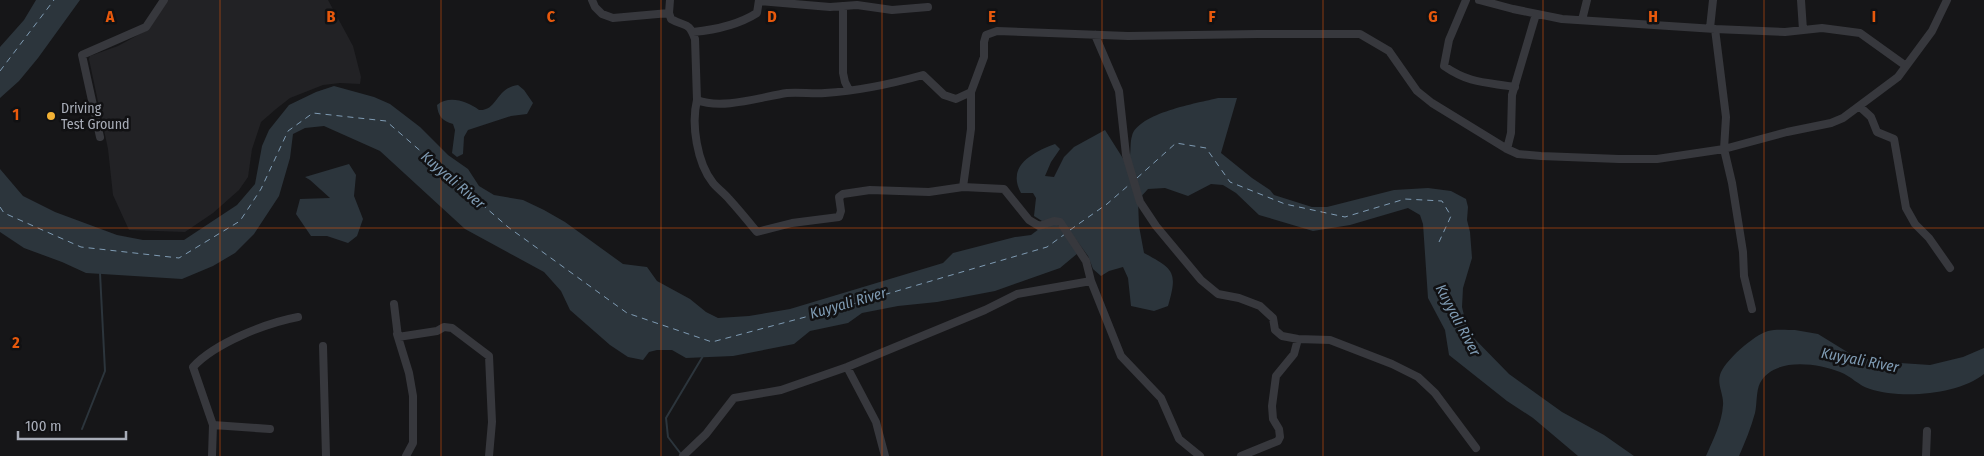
<svg xmlns="http://www.w3.org/2000/svg" width="1984" height="456" viewBox="0 0 1984 456" font-family="'Fira Sans Condensed',sans-serif">
<style>
.built{fill:#222225}
.water{fill:#2c353c}
.lines{fill:none;stroke-linecap:round;stroke-linejoin:round}
.stream{stroke:#2c353c;stroke-width:2}
.ferry{stroke:#7f9bb3;stroke-width:1;stroke-dasharray:6 5;stroke-linecap:butt}
.minor{stroke:#37383d;stroke-width:8}
.grid{fill:none;stroke:#e8590c;stroke-width:1;stroke-opacity:0.55}
.poi-dot{fill:#f2b134;stroke:#111113;stroke-width:2}
.labels{text-anchor:middle;stroke-width:5;stroke-linejoin:round;paint-order:stroke}
.poi-label{font-size:14px;fill:#a8adb8;stroke:#111113;text-anchor:start}
.water-label{font-size:15px;font-style:italic;fill:#7f9bb3;stroke:#111113}
.grid-label{font-size:16px;text-anchor:middle;font-weight:bold;fill:#e8590c;stroke:#111113;stroke-width:5;stroke-linejoin:round;paint-order:stroke}
</style>
<rect width="100%" height="100%" fill="#161618"/>
<path class="built" d="M168 0H328L353 46 361 77 360 84 340 83 323 85 290 98 276 109 261 122 252 149 248 177 239 190 213 213 185 232 129 230 113 195 108 149 89 59 90 56 118 46 147 30Z"/>
<path class="water" d="M36 0H80L38 58 19 81 0 98V47L24 20Z
M518 85 524 90 533 103 527 114 511 116 468 130 464 137 463 154 457 157 452 153 455 130 453 124C442 121 438 116 437 105 449 95 467 101 479 110 498 111 495 88 518 85Z
M334 86 374 97 390 104 420 127 448 155 468 169 479 186 494 195 523 200 544 210 565 222 623 264 647 267 657 281 690 299 706 312 718 318 749 316 790 309 943 263 953 253 1015 237 1031 235 1039 229 1056 223 1078 253 1060 268 995 291 937 302 898 306 862 313 848 323 810 331 794 344 733 356 686 358 672 350H657L649 352 643 360 628 357 610 345 570 310 561 291 544 272 465 229 380 151 324 126 305 128 293 134 290 158 279 196 254 234 235 253 213 266 182 279 86 273 62 262 24 248 0 232V169L23 196 55 212 117 235 143 240H184L237 205 255 184 262 146 269 130 289 105 316 92Z
M1218 98H1237L1221 153 1252 178 1270 190 1274 195 1312 207H1327L1394 190 1428 188 1451 191 1466 199 1468 207 1467 220 1470 232 1472 258 1463 288 1462 307 1468 332 1509 374 1562 412 1604 435 1634 456H1578L1533 418 1507 401 1449 355 1445 330 1428 298 1423 224 1420 215 1408 208 1350 225 1313 231 1259 215 1236 193 1223 185 1211 184 1188 196 1165 188 1148 189 1138 200 1139 226 1144 253C1174 269 1178 272 1168 306L1154 311 1131 306 1128 278 1123 267 1109 271 1101 276 1093 269 1088 256 1061 219 1042 221 1034 216 1036 198 1033 193H1021C1006 166 1033 152 1055 144L1060 149 1051 162 1045 176 1054 177 1064 157 1074 147 1105 130 1124 160 1130 155C1131 149 1130 142 1132 136 1138 113 1198 103 1218 98Z
M349 164 356 175 354 196 363 219 357 236 348 243 327 236H311L296 214 300 199 330 198 310 180 305 177Z
M1795 330 1818 334 1857 358 1900 363 1930 365 1963 357 1984 348V374C1958 395 1901 399 1870 389 1859 386 1851 376 1840 372 1817 363 1774 357 1760 383 1756 391 1757 404 1755 413 1751 428 1745 442 1739 456H1706C1713 440 1722 423 1723 405 1724 395 1717 385 1720 375 1724 361 1754 335 1768 331 1776 329 1787 330 1795 330Z"/>
<g class="lines">
<path class="stream" d="M82 429 105 371 100 273
M681 454 668 437 666 418 703 356"/>
<path class="ferry" d="M0 71 54 0
M1137 178 1176 143 1206 148 1230 182 1285 204 1345 217 1405 199 1442 201 1451 216 1439 242
M0 207 4 213 81 247 179 258 240 221 261 189 288 131 313 113 386 121 508 227 627 313 712 342 839 308 1047 247 1065 234
M1070 230 1107 204 1130 184"/>
<path class="minor" d="M592 0 595 7 602 14 613 18 669 13
M670 0 669 13 671 19C686 28 688 20 695 39L697 100C722 110 761 97 787 93 800 92 813 94 825 93 857 91 891 84 923 75L944 95 956 99 971 92 984 57V42L986 35 997 31 1128 36 1258 34H1360L1389 51 1417 91 1432 103 1507 149 1518 154 1541 156 1619 159H1657L1724 149 1787 132 1831 123 1843 118 1898 77 1932 31 1947 0
M1466 0 1449 40 1444 66C1470 84 1486 82 1515 87
M1479 0 1513 9 1562 19 1715 29
M1801 0 1803 30
M759 1 830 7 857 5 892 10 928 7
M843 6V73L845 82 849 90
M1582 20 1587 0
M1710 28 1713 0
M693 32C714 30 738 25 757 13L759 0
M1095 35 1119 91 1126 155 1140 202 1156 226 1201 280 1218 294 1239 298 1260 306 1273 318 1275 330 1282 336 1298 339 1330 340 1392 364 1418 377 1435 393 1476 448
M697 100C691 124 697 163 713 183 718 189 724 193 729 199 739 210 748 221 757 232L792 223 839 217 841 211 839 197 843 194 870 190 929 192 963 187 1004 189 1029 220 1039 226 1054 221 1060 222 1086 261 1091 281 1121 356 1161 398 1179 439 1200 456
M1859 106 1871 117 1877 132 1894 139 1906 208 1915 224 1929 238 1950 268
M100 137 82 55 146 27 164 0
M1507 149 1511 133 1512 95 1536 14
M963 187 971 129V92
M394 304 398 337 437 331 444 327 452 328 489 356 492 422 489 456
M1752 309 1744 276 1743 252 1732 183 1724 149 1726 117 1715 29 1785 32 1822 28 1860 33 1906 66
M397 334 409 373 413 396V443L406 456
M323 346 326 456
M847 367 876 422 885 456
M213 425 270 429
M212 456 213 425 193 367C215 343 266 323 298 317
M683 456 706 434 734 398 781 390 847 367 985 310 1017 294 1091 281
M1241 456 1278 441 1280 437 1279 429 1273 419 1272 406 1276 376 1294 354 1298 339
M1926 456 1927 431"/>
</g>
<path class="grid" d="M220 0V456M441 0V456M661 0V456M882 0V456M1102 0V456M1323 0V456M1543 0V456M1764 0V456M0 228H1984"/>
<circle class="poi-dot" cx="51" cy="116" r="5"/>
<g class="labels">
<g class="poi-label">
<text x="61" y="113">Driving<tspan x="61" dy="16">Test Ground</tspan></text>
</g>
<g class="water-label">
<text transform="translate(453 180) rotate(41)" y="5">Kuyyali River</text>
<text transform="translate(848 303) rotate(-16)" y="5">Kuyyali River</text>
<text transform="translate(1458 320) rotate(62)" y="5">Kuyyali River</text>
<text transform="translate(1860 360) rotate(11)" y="5">Kuyyali River</text>
</g>
</g>
<g class="grid-label">
<text x="110" y="22">A</text>
<text x="331" y="22">B</text>
<text x="551" y="22">C</text>
<text x="772" y="22">D</text>
<text x="992" y="22">E</text>
<text x="1212" y="22">F</text>
<text x="1433" y="22">G</text>
<text x="1653" y="22">H</text>
<text x="1874" y="22">I</text>
<text x="16" y="120">1</text>
<text x="16" y="348">2</text>
</g>
<path d="M18 431v8h108v-8" fill="none" stroke="#a8adb8" stroke-width="2.5"/>
<text x="25" y="431" font-size="15" fill="#a8adb8" stroke="#111113" stroke-width="4" paint-order="stroke">100 m</text>
</svg>
